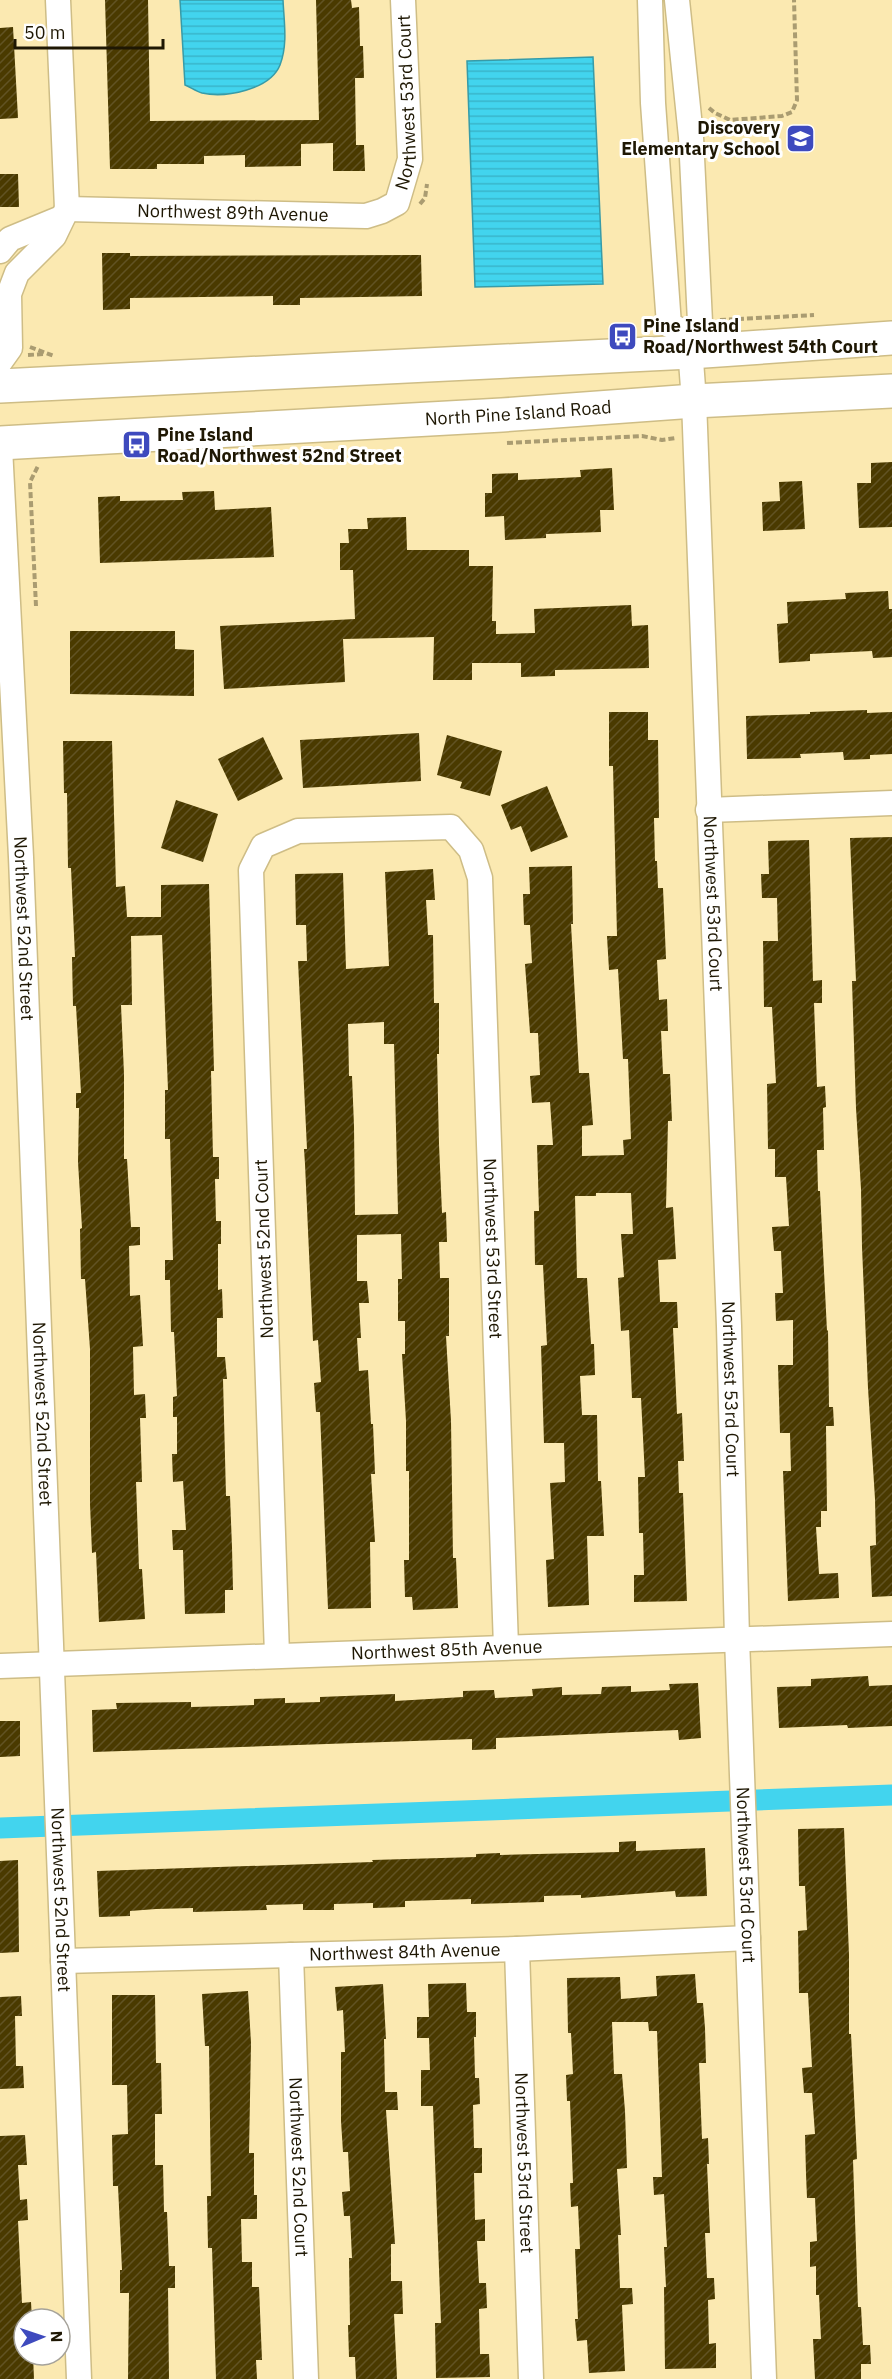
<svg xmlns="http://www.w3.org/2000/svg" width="892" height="2379" viewBox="0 0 892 2379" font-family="'IBM Plex Sans',sans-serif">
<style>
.water{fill:url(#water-rules);stroke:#379ba8;stroke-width:1.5}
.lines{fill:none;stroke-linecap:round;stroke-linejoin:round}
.canal{stroke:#42d4ee;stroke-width:21}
.building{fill:url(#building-hatch);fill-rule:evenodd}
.street-casing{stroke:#cebd86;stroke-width:27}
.secondary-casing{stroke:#cebd86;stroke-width:36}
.path{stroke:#aa9c71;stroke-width:4;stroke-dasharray:6 3;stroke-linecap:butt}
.street{stroke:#fff;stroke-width:24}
.secondary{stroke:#fff;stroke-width:33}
.labels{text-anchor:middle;stroke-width:6;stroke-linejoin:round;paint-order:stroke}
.street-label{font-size:18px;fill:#1e1703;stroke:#fff}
.poi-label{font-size:18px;font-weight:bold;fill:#1e1703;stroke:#fff;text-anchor:start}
</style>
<defs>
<pattern id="water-rules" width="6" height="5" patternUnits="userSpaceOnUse" patternTransform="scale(1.5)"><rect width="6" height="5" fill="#42d4ee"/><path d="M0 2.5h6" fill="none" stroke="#39b5ca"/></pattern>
<pattern id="building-hatch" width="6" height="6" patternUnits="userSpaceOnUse" patternTransform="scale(1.5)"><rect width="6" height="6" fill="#4a3a00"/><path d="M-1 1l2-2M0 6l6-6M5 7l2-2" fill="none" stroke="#615324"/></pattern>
</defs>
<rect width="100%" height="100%" fill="#fbe9b1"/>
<path class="water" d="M180 0H283C284 22 288 44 280 65 270 90 225 98 202 93 196 91 190 87 185 85Z
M593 57 603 284 475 287 467 61Z"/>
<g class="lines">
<path class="canal" d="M0 1828 892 1795"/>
</g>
<path class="building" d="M105 0H148L150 121 319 120 316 0H351L352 8 359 7 360 46H363L364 78H355L356 145H364L365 171H333V143L301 144V166L245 167V155L204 156V164H157V169H110Z
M13 27 18 118 0 119V28Z
M0 174H18L19 207H0Z
M102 253H130V256L421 255 422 296 300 298V305H273V296L130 298V309L103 310Z
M892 462V527L859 528 857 483H871V463Z
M612 468 614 510H600L601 532 546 534V538L505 540 504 516 485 517V493H492V474L518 473V480L581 477 580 470Z
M802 481 805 529 763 531 762 502 780 501 779 482Z
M214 491 215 510 271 507 274 557 100 563 98 497 120 496V501L183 500 182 492Z
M406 517 407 550H469V566H493L492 621H496V634L535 633 534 609 631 605 632 626 648 625 649 668 555 670V676L521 677V663H472V680H433L434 637 343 639 345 682 224 689 220 626 355 619 353 570H340V543H349L348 529H368L367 518Z
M888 591 889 609H892V657L873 658 872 651 810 654V661L779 663 777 624 788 623 787 602 846 599 845 593Z
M70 631H175V649L194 650V696L70 694Z
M867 710V713L892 712V754L870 755V759L844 760 843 752 800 754 801 758 747 759 746 716 810 714V712Z
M609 712H648V740H658L659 818H654L655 861H657L658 888H663L666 959 657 960 659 1000 667 999 668 1031H661L663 1074H670L672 1121H668L666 1208 673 1207 676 1259 658 1260 660 1302H677L678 1328H673L677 1414 682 1413 684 1461H678L679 1493H683L687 1601 634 1602V1575H644L643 1533H639L638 1477H645L641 1398H632L629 1330 621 1331 618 1278 624 1277 621 1234H633L631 1193H596V1196H575L577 1278H587L591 1344H594L595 1375 580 1376 582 1415H597L598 1481H601L604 1536H587L589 1605 548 1607 546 1560 554 1559 550 1483 565 1482 564 1443H544L541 1346 547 1345 543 1265H535L534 1211H539L537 1145H553L550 1102 532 1103 530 1076 540 1075 538 1033H530L525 964 532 963 530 925H524L523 894H530L529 867 572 866 573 924H571L579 1073H589L593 1125 582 1126V1156L624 1155 623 1140 631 1139 628 1059H623L618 969 609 970 607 936H617L613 766H609Z
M419 733 421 781 303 788 300 740Z
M447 735 502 751 490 796 460 788 462 782 437 775Z
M263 737 283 779 238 801 218 759Z
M63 741H112L116 887 125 886 127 917H161V885L209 884 214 1071H211L213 1157H219V1179H215L216 1221H221V1244H218V1290L222 1289 223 1318H217V1357H225L227 1379H223L226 1496H230L232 1547 233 1590H225V1613L185 1614 183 1550H173L172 1530H186L183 1481 173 1482 172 1454H177V1417H173V1397L177 1396 174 1332H171L170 1280H165V1260H173L170 1139H165V1090H168L162 935 131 936 132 1005H121L124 1074V1159H127L131 1227H140V1245L129 1246 130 1296 140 1295 143 1346 133 1347 134 1395 145 1394 146 1418H140L142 1482H136L139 1569H142L145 1619 99 1622 96 1552 92 1553 90 1504V1349L85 1279H81L80 1229 82 1228 78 1162 79 1108H76V1093H81L76 1006H73L72 957H75L71 868H68L67 793H64Z
M547 786 568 837 531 852 521 826 511 830 501 805Z
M176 800 218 814 203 862 161 848Z
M892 837V1596L872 1597 870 1546 876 1545 875 1499 868 1388 862 1247 861 1189 856 1108 852 981H856L850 838Z
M809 840 813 981 822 980V1003H814L817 1087 825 1086 826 1107 823 1108 824 1150H817L818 1191H820L827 1331 828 1330 829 1407H833L834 1426H826L827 1511H821V1527H816L819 1574 838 1573 839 1598 788 1601 783 1471H791L790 1433H780L778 1365H793V1320L776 1321 775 1293H783L781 1251H774L772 1227 789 1226 786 1177H775V1149H768L767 1084 776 1083 772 1007H764L763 941H778L777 898H762L761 874H769L768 841Z
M433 869 435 900H426L428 935H433L434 1003H439V1054H437L439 1144 442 1213 446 1212 447 1242H439L440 1278H449V1336H446L451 1421 453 1558H456L458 1608 413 1610 412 1597H405L404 1560H409V1471H406V1421L402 1354H405V1321H398V1279H402L401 1234 357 1235V1281H367L369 1303H359L361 1338H357L359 1371 368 1370 371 1424H373L375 1474H371L375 1542H370L371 1608 328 1609 320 1412H316L314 1383 321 1382 318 1340 313 1341 305 1164 304 1149H307L298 961H307L306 925H296L295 874 343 873 346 969 389 966 385 872ZM384 1022V1044H394L398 1214 355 1215 354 1126 352 1076H349L348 1024Z
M868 1676 869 1686 892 1685V1726L848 1728 847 1725 779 1728 777 1687 811 1686V1679Z
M698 1683 701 1738 679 1740 678 1730 496 1738V1749L472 1750V1739L93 1752 92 1710 117 1709 116 1703 191 1702V1707L229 1706 254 1705V1699L285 1698V1703L320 1702V1697L395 1694V1701L463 1697V1691L494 1690 495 1698 533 1696 532 1689 562 1687V1695L601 1694 602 1687 631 1686V1692L670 1690 669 1684Z
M0 1721H20V1756L0 1757Z
M844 1828 849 1955V2034H851L857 2159 853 2160 858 2307H861L863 2345H870L871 2364H861V2379H815L813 2339H821L819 2295H816V2266L810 2267V2242L817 2241 815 2198H807L806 2174 805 2135 815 2134 812 2093H804L802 2068 812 2067 808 1993H799L798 1931 807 1930 805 1886H799L798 1829Z
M636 1841V1851L705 1848 707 1896 676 1897 675 1891 581 1898V1895L544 1896V1902L471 1904V1899L405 1901V1907L373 1908V1903L334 1904V1910H303V1904L266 1905 267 1910 193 1912V1908L156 1909 130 1911V1916L99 1917 97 1871 373 1862 372 1860 476 1857V1854L500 1853V1855L619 1852V1842Z
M18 1860 19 1952 0 1953V1861Z
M695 1974 697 2003H703L705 2028 706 2063H699L702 2139 708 2138 709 2164H707L710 2233H705L707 2278H714L715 2299 708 2300 709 2344 716 2343V2368L665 2369 664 2287H666L664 2247H667L664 2194 654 2195 653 2177H662L657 2031H649L648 2022H612L614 2074H622L625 2111 627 2168 617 2169 621 2235H618L620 2288H632L633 2304 622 2305 625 2371 589 2373 587 2340 577 2341 575 2319H578L575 2249H580L578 2206 571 2207 570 2183H573L570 2101H567L566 2075 573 2074 571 2033H568L567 1978 620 1977 621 1999 657 1996 656 1976Z
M466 1983 467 2012H476V2037H474L475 2078H479L480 2104 473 2105 474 2148H482V2173H474L475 2220 485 2219V2241H477L479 2283H486L487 2308 479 2309 480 2354H489L490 2377 436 2378 435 2323H441L433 2106H421V2070H430L429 2038H417V2017H429L428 1984Z
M383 1984 386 2039H384L385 2092H397L398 2110H386L395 2244H391V2281H402L403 2314H394L397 2379H356L355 2357H349L348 2325H350L349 2258H352L350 2216H344L342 2192 350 2191 348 2152H343L341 2121V2052H345L343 2010 337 2011 335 1987Z
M248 1991 251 2043 249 2153H254V2195H257V2219H241L242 2262H252V2287H259L262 2360H256L257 2379H216L212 2248H208L207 2196H211L209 2046H205L202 1994Z
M112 1995H155L156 2063H161L162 2114H155V2165H163L164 2212H167L169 2266H175V2288H168L169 2379H128L129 2293H120V2270H122L118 2186H113L112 2135 128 2134 127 2085H112Z
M21 1996 22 2016H15L16 2066H23L24 2088 0 2089V1997Z
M25 2135 27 2165H18L20 2200 27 2199 28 2220 18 2221 22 2303 31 2302 32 2319H24V2355H33L34 2379H0V2136Z"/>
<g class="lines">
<defs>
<g id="street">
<path d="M58 0 67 209"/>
<path d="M650 0 653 103 669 325 689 334 700 322 691 137 677 0"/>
<path id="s1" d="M67 209 366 216 382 211 397 203 410 159 403 0"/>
<path d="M0 251 10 239 61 218"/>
<path id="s2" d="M689 334 694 401 729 1326 737 1638 764 2379"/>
<path d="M0 362 10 348 9 294 17 273 54 236 67 209"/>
<path id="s3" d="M0 447 21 857 79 2379"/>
<path d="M708 810 892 803"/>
<path id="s4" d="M277 1655 251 870 263 846 298 831 451 827 471 850 480 878 506 1647"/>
<path id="s5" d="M0 1666 892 1634"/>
<path id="s6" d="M517 1949 531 2379"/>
<path id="s7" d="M291 1955 306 2379"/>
<path id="s8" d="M63 1961 517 1949 748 1938"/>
</g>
<g id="secondary">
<path d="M0 386 690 352 892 338"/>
<path id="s9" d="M0 443 502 415 694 401 892 391"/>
</g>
</defs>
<use href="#street" class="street-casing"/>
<use href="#secondary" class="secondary-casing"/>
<path class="path" d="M709 108 715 113 730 120 782 116 792 112 797 100 794 0
M420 204 425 198 427 184
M720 320 814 315
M30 347 54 356
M28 355 44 354
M507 443 642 436 662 440 676 438
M36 606 30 482 38 466"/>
<use href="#street" class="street"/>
<use href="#secondary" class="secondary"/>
</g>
<defs>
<symbol id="school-square" viewBox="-11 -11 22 22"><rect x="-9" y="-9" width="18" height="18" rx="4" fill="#3e4abe" stroke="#fff"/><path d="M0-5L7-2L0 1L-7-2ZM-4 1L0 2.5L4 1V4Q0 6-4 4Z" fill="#fff"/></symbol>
<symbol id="bus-square" viewBox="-11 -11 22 22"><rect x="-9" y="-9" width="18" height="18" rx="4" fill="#3e4abe" stroke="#fff"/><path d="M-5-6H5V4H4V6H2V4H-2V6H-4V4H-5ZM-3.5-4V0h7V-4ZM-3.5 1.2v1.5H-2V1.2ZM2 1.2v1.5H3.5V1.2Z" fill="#fff"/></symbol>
</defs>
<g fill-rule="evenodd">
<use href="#school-square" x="784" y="122" width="33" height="33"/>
<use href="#bus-square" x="606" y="320" width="33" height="33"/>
<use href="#bus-square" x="120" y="428" width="33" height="33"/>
</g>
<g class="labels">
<g class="street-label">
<text dy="6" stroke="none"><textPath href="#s1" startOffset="435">Northwest 53rd Court</textPath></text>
<text dy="6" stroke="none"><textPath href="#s1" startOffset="166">Northwest 89th Avenue</textPath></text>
<text dy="6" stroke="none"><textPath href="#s9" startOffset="519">North Pine Island Road</textPath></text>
<text dy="6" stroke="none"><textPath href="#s2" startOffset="570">Northwest 53rd Court</textPath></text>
<text dy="6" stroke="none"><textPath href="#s3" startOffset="482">Northwest 52nd Street</textPath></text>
<text dy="6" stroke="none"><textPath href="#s4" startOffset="1434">Northwest 53rd Street</textPath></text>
<text transform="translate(264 1249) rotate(-92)" y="6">Northwest 52nd Court</text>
<text dy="6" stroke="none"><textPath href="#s2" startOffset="1056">Northwest 53rd Court</textPath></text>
<text dy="6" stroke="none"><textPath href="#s3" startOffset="968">Northwest 52nd Street</textPath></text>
<text dy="6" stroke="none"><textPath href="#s5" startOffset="447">Northwest 85th Avenue</textPath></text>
<text dy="6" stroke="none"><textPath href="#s2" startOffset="1542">Northwest 53rd Court</textPath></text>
<text dy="6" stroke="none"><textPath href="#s3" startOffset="1454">Northwest 52nd Street</textPath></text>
<text dy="6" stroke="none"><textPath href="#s8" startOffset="342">Northwest 84th Avenue</textPath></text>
<text dy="6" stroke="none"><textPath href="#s6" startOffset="214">Northwest 53rd Street</textPath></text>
<text dy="6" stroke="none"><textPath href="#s7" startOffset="212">Northwest 52nd Court</textPath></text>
</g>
<g class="poi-label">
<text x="780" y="134" text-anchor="end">Discovery<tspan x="780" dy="21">Elementary School</tspan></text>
<text x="643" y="332">Pine Island<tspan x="643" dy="21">Road/Northwest 54th Court</tspan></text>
<text x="157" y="441">Pine Island<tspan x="157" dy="21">Road/Northwest 52nd Street</tspan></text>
</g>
</g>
<g transform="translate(42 2337) rotate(88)"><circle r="28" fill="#ffffff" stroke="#a5a29a" stroke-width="1.5"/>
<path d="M0-4.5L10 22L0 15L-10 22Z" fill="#3e4abe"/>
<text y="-9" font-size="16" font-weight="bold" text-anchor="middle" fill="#1e1703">N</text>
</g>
<path d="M15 39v9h148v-9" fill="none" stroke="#1e1703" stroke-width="3"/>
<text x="24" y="39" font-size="18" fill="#1e1703" stroke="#ffffff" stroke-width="4.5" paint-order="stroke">50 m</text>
</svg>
